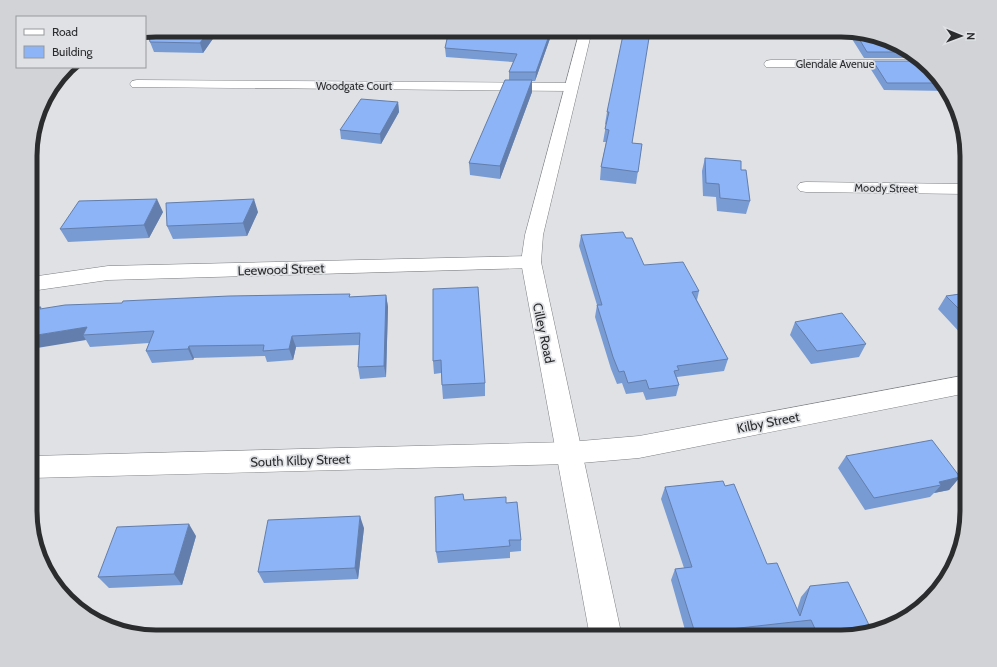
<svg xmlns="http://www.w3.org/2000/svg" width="997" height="667" viewBox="0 0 997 667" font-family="Cabin,sans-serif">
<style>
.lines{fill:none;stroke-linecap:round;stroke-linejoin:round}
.minor-casing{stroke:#7d7f82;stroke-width:1}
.tertiary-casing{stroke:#7d7f82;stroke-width:1}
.minor{fill:#fff;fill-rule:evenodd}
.tertiary{fill:#fff;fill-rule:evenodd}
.wall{fill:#799bd4}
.shaded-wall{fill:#637eac}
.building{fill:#8db4f6;stroke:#637eac}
.labels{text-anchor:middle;stroke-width:3.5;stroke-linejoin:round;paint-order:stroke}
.far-street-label{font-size:11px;fill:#2b2c2e;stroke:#dfe1e5}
.street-label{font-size:13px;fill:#2b2c2e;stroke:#dfe1e5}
.rim{fill:none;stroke:#2b2c2e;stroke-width:5}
</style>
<rect width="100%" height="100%" fill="#dfe1e5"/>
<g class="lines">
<defs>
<path id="minor" d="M771 60H919L926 67H766L764 64 766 61Z
M137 80 571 83 576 84 578 87 576 90 571 91 132 87 130 84 132 81Z
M806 182 967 184V194L806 192 800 191 797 187 800 183Z
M531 256 538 257 541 262 538 267 531 268 108 280 31 291V277L108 266Z
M967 375V393L639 458 569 464 31 478V456L569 442 639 436Z"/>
<path id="tertiary" d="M580 30H592L543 235 541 262 622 637H590L521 262 525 235Z"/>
</defs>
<use href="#minor" class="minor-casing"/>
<use href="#tertiary" class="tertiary-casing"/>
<use href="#minor" class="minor"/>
<use href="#tertiary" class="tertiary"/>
</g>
<path class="wall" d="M219 30 203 53 154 52 150 42Z
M553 30 535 81H532V92L500 179 470 175 469 163 509 80V72L513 62 446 57 445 48Z
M633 30H660L659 33 637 32 632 143 642 144 636 184 600 180 601 167 606 142H603L606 125 605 124 607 112Z
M847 31 882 37 911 51 918 58H864Z
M873 61H921L948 91 884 90 870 68Z
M398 102 399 112 381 144 341 139 340 130Z
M705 158 741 170 750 201 746 214 717 211 716 197 703 196 702 171Z
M163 212 149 238 68 242 60 229Z
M258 212 247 236 173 239 167 226Z
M581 235 626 238 644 265 699 291 697 300 728 359 724 371 677 377 679 385 676 396 646 400 643 392 626 394 622 383 617 384 611 369 595 317 597 305 579 246Z
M433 289 485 383V396L443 399 441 373 434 374 433 361Z
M967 293V337H964L938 309 946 296Z
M386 295 388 307 386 377 360 379 358 367 359 345 296 347 293 360 267 362 265 356 194 358 193 360 152 363 146 351 149 343 90 347 86 340 42 309 350 297Z
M795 322 866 344 859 357 811 364 790 335Z
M846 456 960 477 949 490 934 493 930 497 865 510 838 468Z
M725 486 767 564 797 610 801 597 810 586 870 627 865 632 849 637H806L803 630 744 637H687L671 580 675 569 684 568 661 499 665 487Z
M464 500 506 503 521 540V551L510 552V558L438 563 436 552Z
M364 528 358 579 264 583 258 572Z
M196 536 182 585 109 588 98 577Z"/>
<path class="shaded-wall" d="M209 30H219L203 53 200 43Z
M551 30H553L535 81 536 72Z
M532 80V92L500 179V166Z
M398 102 399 112 381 144 380 134Z
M157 199 163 212 149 238 144 225Z
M254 199 258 212 247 236 243 223Z
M386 295 388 307 386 377 384 366Z
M87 327 83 335 86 340 31 349V336Z
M292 336 296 347 293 360 289 349Z
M189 346 194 358 193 360 188 349Z
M960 477 949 490 934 493 941 485 939 482Z
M360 516 364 528 358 579 355 568Z
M189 524 196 536 182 585 174 574Z"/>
<path class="building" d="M156 30H209L200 43 150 42 148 31Z
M449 30H551L536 72H509L517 54 445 48Z
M624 30H633L649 38 632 143 642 144 638 172 601 167 609 130 605 129 609 112H607Z
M855 32 882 37 912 52H867Z
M873 61H921L941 83H887Z
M505 80H532L500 166 469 163Z
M361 99 398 102 380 134 340 130Z
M705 158 741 161V170H746L750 201 720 198 719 184 706 183Z
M157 199 144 225 60 229 79 201Z
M254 199 243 223 167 226 166 203Z
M623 232 626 238H632L644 265 683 262 699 291 692 292 728 359 677 366 679 370 674 371 679 385 649 389 646 380 628 383 624 371 619 372 613 357 597 305H602L581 235Z
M478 287 485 383 442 385 441 360 433 361V289Z
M967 293V317L946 296Z
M350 294 349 297 386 295 384 366 358 367 360 333 292 336 289 349 263 351 264 345 189 346 188 349 146 351 154 331 83 335 87 327 31 336V308L41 307 40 309 65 305 122 303 123 301 229 296Z
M842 313 866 344 817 351 795 322Z
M932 440 960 477 939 482 941 485 874 498 846 456Z
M723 481 725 486 734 484 767 564 777 563 800 616 810 586 848 582 870 627 817 633 811 620 695 633 675 569 692 567 665 487Z
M463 494 464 500 506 497V503L517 502 521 540H509L510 546 436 552 435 497Z
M360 516 355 568 258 572 268 520Z
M189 524 174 574 98 577 117 527Z"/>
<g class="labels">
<g class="far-street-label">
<text x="835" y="68">Glendale Avenue</text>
<text x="354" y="90">Woodgate Court</text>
<text transform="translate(886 188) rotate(1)" y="4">Moody Street</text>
</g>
<g class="street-label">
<text transform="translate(281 269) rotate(-2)" y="5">Leewood Street</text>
<text transform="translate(544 333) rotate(78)" y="5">Cilley Road</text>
<text transform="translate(768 422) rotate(-11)" y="5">Kilby Street</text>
<text transform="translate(300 460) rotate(-2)" y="5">South Kilby Street</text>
</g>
</g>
<path d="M0 0H997V667H0ZM156 37H841A119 119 0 0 1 960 156V511A119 119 0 0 1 841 630H156A119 119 0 0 1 37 511V156A119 119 0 0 1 156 37Z" fill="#d1d3d6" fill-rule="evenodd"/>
<path class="rim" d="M156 37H841A119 119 0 0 1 960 156V511A119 119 0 0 1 841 630H156A119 119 0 0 1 37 511V156A119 119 0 0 1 156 37Z"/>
<rect x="16" y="16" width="130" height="52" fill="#dfe1e5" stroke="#97999c"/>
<rect x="24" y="29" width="20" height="6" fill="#ffffff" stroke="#97999c"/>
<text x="52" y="36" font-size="12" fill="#2b2c2e">Road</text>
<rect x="24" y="46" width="20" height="12" fill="#8db4f6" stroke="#97999c"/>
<text x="52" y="56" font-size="12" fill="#2b2c2e">Building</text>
<g transform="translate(961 36) rotate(91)" stroke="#dfe1e5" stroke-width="3" paint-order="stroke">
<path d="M0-3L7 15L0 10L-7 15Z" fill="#2b2c2e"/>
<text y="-6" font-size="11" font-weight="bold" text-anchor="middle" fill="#2b2c2e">N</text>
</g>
</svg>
